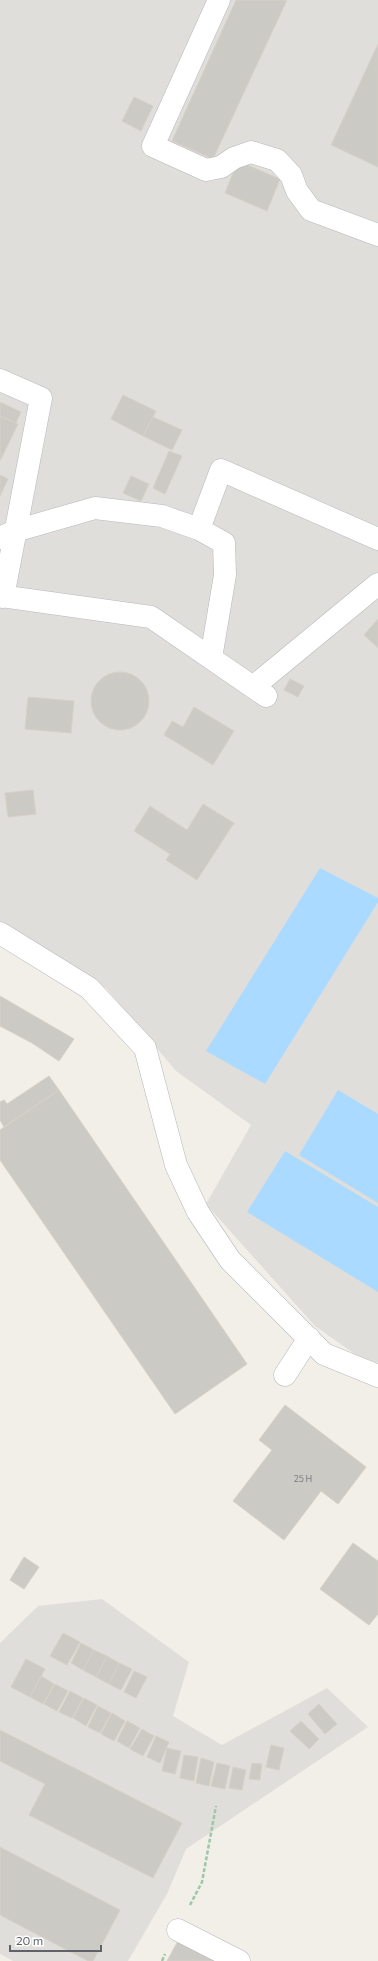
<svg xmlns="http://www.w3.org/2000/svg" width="378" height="1961" viewBox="0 0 378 1961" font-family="Commissioner,sans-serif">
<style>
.industrial{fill:#e0deda}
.water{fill:#aadaff}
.building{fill:#cccac5;stroke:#d6d1c6}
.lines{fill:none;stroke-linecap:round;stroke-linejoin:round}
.minor-casing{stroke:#b5b8bc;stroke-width:23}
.path{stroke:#9cc7a9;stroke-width:2.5;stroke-dasharray:4 2;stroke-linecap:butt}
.minor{stroke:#fff;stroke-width:22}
.labels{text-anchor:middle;stroke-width:3;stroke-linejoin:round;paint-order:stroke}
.number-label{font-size:9px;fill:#7a7d7f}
</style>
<rect width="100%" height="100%" fill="#f1efe8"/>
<path class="industrial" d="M0 0H378V1363L359 1357 315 1326 206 1204 251 1125 176 1071 107 989 0 923Z
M102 1599 189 1662 173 1716 222 1745 327 1688 368 1727 186 1849 167 1894 128 1961H13L0 1954V1643L38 1606Z"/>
<path class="water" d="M320 868 378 898V902L265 1084 206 1051Z
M338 1090 378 1114V1203L299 1155Z
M285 1151 378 1207V1292L247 1212Z"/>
<path class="building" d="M236 0H287L213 159 172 141Z
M378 44V167L331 145Z
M134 97 153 106 141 131 122 121Z
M238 161 280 179 267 211 225 193Z
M123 395 156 411 143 436 111 419Z
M0 402 21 412 16 423 0 416Z
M0 416 18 424 0 461Z
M153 417 182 430 172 450 143 436Z
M169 451 182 456 165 494 153 488Z
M0 475 8 479 0 496Z
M131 476 149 484 141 501 123 493Z
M378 619V648L364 635Z
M91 701a29 29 0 1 1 58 0a29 29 0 1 1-58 0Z
M290 679 304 686 298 697 284 690Z
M28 697 74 701 71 733 25 729Z
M194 707 234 731 213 765 164 735 172 721 183 727Z
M33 790 36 814 8 817 5 793Z
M203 804 234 823 197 880 166 860 170 854 134 831 150 806 187 830Z
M0 996 74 1039 59 1061 32 1043 0 1026Z
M49 1076 59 1090 4 1127 0 1120V1102L4 1100 7 1104Z
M59 1090 247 1364 175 1414 0 1160V1130Z
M285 1405 366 1467 338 1504 321 1491 284 1540 233 1501 272 1450 259 1440Z
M353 1543 378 1561V1614L369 1625 320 1589Z
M24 1557 39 1567 24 1589 10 1580Z
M63 1633 80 1642 67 1665 50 1656Z
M81 1643 94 1650 83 1670 71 1663Z
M94 1650 107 1656 96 1677 83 1670Z
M107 1656 119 1663 109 1684 96 1677Z
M26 1659 45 1669 30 1697 11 1687Z
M119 1663 132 1669 121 1690 109 1684Z
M134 1671 147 1677 136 1698 124 1692Z
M41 1676 54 1684 43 1704 30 1697Z
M55 1684 68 1691 57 1711 44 1704Z
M70 1691 83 1698 72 1718 59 1712Z
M84 1698 97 1705 86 1726 73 1718Z
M319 1704 337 1724 325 1734 308 1714Z
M98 1706 111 1713 100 1733 88 1727Z
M112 1713 125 1721 114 1741 101 1734Z
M127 1721 140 1728 129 1748 117 1741Z
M301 1721 319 1739 309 1749 290 1731Z
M142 1729 154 1736 143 1756 130 1749Z
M0 1730 182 1823 153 1878 29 1815 45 1784 0 1761Z
M156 1736 169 1742 160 1763 147 1757Z
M271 1745 284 1748 279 1770 266 1767Z
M167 1748 181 1751 175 1774 162 1771Z
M184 1755 198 1757 194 1781 180 1778Z
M201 1758 214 1762 209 1786 196 1783Z
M217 1763 230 1766 225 1789 211 1786Z
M252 1763 262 1764 260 1780 249 1779Z
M233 1767 246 1770 242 1790 229 1788Z
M0 1847 120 1910 93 1961H88L0 1915Z
M178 1941 215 1961H167Z"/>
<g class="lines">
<defs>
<path id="minor" d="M219 0 153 146 206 170 221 167 234 158 251 152 277 160 291 175 297 191 311 210 378 235
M0 380 41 398 3 597
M199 529 221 470 378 539
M0 538 15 531 95 508 162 516 199 529 224 543 225 575 211 658
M0 596 151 617 266 696
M253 687 378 584
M0 933 89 988 145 1048 176 1165 198 1212 230 1260 324 1354 378 1376
M285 1375 309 1338
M178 1930 239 1961"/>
</defs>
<use href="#minor" class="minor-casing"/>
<path class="path" d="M190 1905 202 1882 216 1806
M162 1961 165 1954"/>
<use href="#minor" class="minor"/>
</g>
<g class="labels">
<g class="number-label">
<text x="303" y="1482">25 H</text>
</g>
</g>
<path d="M10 1945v6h91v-6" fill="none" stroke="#5f6368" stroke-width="2"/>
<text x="16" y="1945" font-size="12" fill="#5f6368" stroke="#ffffff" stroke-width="3" paint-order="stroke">20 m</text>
</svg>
